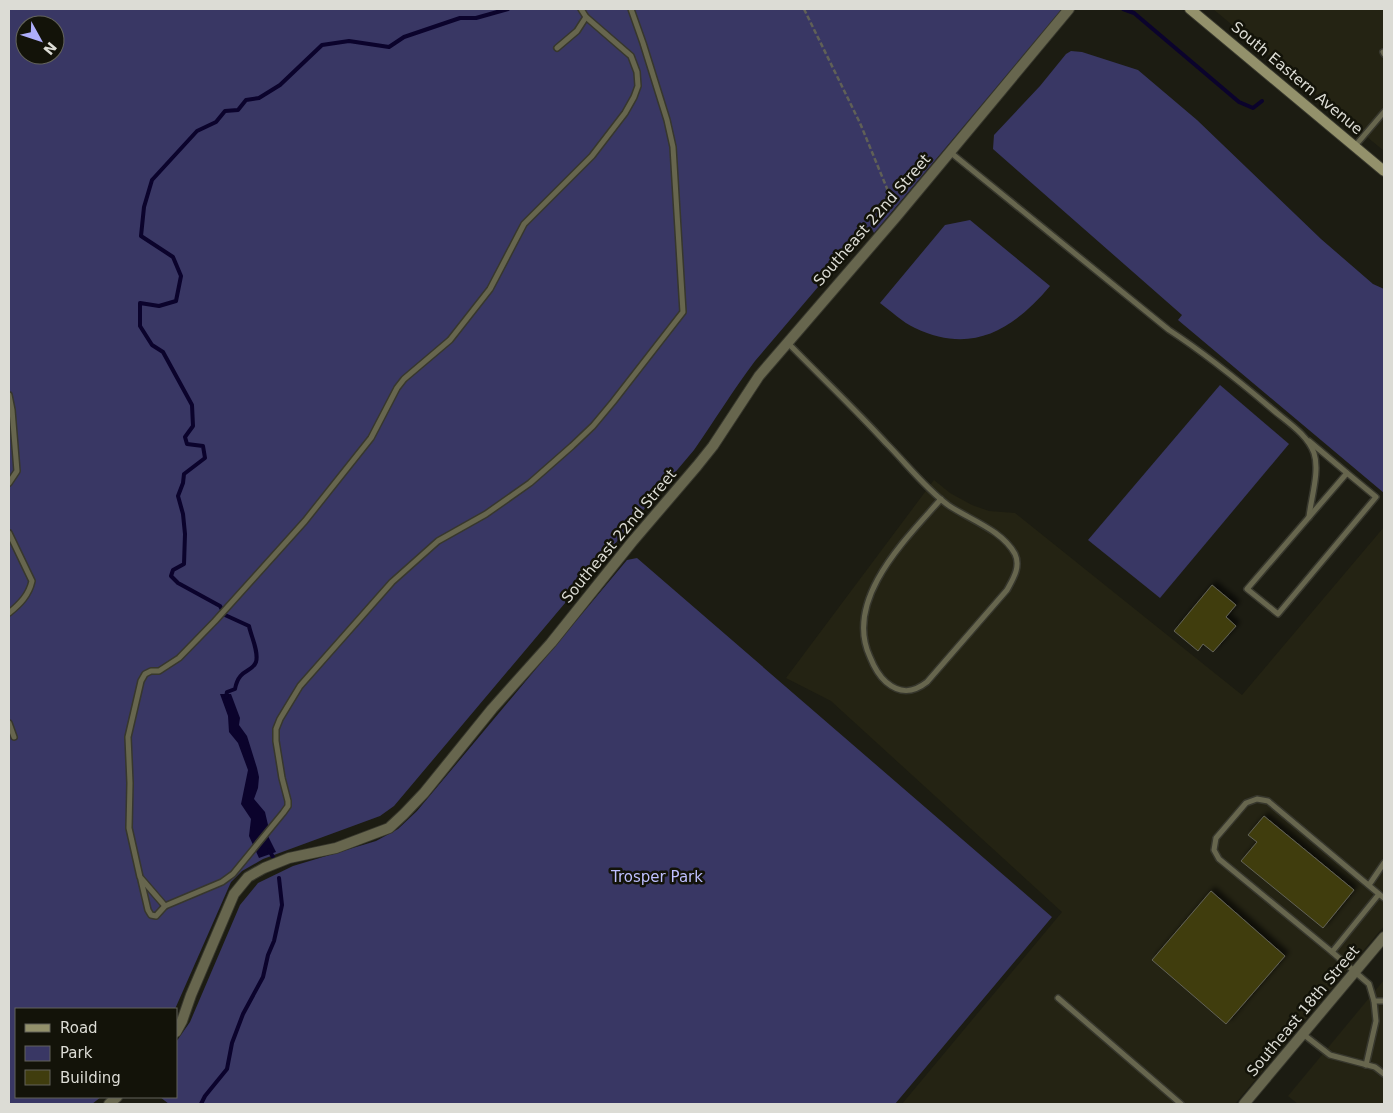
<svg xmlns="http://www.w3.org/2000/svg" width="1393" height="1113" viewBox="0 0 1393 1113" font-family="'DejaVu Sans',sans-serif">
  <defs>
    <filter id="shadow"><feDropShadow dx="4" dy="-4" stdDeviation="2.5" flood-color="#0009"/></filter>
  </defs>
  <rect width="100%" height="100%" fill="#1c1c12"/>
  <g fill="#242313">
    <polygon points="1213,9 1384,9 1384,151"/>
    <polygon points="934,480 950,493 972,505 989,511 1015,513 1242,695 1384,527 1384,926 1235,1104 902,1104 1062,912 831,701 786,678"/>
    <polygon points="1384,980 1384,1104 1298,1104 1288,1096"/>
  </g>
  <g fill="#393764" fill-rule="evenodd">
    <path d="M9,9H1062L874,233L870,226L755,361C733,390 715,420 694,450L394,806L380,816L263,859L242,871L231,882L175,1009H16V1097H101L92,1104H9ZM25,25H55V55H25Z"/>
    <polygon points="1071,51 1082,52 1138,70 1197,120 1321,239 1373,284 1384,289 1384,493 1178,320 1182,315 993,149 994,135 1040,86 1066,54"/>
    <path d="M970,220L1050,286C1013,330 972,355 915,328C902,322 891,311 880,303L945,225Z"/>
    <polygon points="1220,385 1289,444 1160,598 1088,540"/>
    <polygon points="637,558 1052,917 895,1104 169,1104 160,1097 176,1097 176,1042 190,1022 240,905 258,883 293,866 376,841 398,829 417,811 627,560"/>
  </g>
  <polygon fill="#0b032c" points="220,694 231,694 240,718 239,725 247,736 257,768 259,777 258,788 254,799 265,812 268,825 268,836 276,852 259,858 249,836 251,819 241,804 248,770 238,743 229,732 228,716"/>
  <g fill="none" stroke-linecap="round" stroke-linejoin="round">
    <g stroke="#0b032c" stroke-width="4">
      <polyline points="1123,9 1134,13 1239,102 1253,108 1262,101"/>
      <path d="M226,697L227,692L235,689C239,668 252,673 256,662C259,652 251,636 249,626L225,615L220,606L178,583L171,576L173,570L184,564L185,534L183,514L178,496L183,483L184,474L205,458L203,446L187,444L185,437L193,426L192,405L163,352L152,345L140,326V303L159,306L176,301L181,276L173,257L141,236L144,207L152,180L197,131L216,122L225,111L238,110L246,100L259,98L280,85L322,45L349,41L389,47L404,37L460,18H476L508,9"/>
      <polyline points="269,850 273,857"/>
      <polyline points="201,1104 205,1096 227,1069 232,1043 243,1014 263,977 268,955 274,941 282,905 279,878"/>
    </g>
  </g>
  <g fill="#403d0e" stroke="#636357" filter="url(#shadow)">
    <polygon points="1212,585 1236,605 1226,617 1236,626 1213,652 1203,644 1198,651 1174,631"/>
    <polygon points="1264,816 1354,890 1323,928 1241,861 1257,842 1248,835"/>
    <polygon points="1211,891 1285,956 1226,1024 1152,960"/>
  </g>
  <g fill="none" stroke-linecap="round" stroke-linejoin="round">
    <g stroke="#37372d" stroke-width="8">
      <g id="lane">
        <polyline points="581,9 586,17 631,56 637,72 638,86 634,97 625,113 592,156 524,224 490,289 450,340 404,379 397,388 371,438 305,521 215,621 179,658 159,671 151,671 145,674 141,681 128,737 130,783 129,828 140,877 165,906 222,882 233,874 283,813 288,806 288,801 282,778 276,741 276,729 280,719 300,686 392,582 438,541 486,514 530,483 572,446 593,426 613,402 683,312 673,147 667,120 643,43 631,9"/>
        <polyline points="557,48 577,31 586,17"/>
        <polyline points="1383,52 1384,54"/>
        <polyline points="1355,146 1384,112"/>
        <path d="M950,152L1169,330C1206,354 1239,381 1272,409C1287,422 1307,434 1314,453C1320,471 1311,498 1309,517"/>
        <path d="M787,342C820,376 854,408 886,443C906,463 925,488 948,505C970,520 1002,530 1015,554C1021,567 1013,579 1007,590L927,682C913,693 900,694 886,682C878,675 874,667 870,657C843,599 907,538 941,499"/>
        <polyline points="9,395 12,410 17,471 9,483"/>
        <polyline points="1309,441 1347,473"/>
        <polygon points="1347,473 1376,497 1278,614 1247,589"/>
        <path d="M9,533L32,581C29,595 20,604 9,613"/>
        <polyline points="9,723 14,737"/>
        <polyline points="141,880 148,910 151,915 156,916 165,906"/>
        <polyline points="1369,885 1384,863"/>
        <polyline points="1384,898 1379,894 1332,952 1369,984 1374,1001 1384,1001"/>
        <polyline points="1332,952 1219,859 1214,850 1216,838 1246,803 1257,799 1268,801 1379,894"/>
        <polyline points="1058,998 1181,1104"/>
        <polyline points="1303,1034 1330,1055 1375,1067 1384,1074"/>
        <polyline points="1366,1065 1376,1021 1374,1001"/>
      </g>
    </g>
    <g stroke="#37372d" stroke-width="12">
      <g id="street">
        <polyline points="176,1032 182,1021 191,995 234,894 248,877 264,868 289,858 336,848 389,828 404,814 424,793 492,709 551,643 632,542 697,466 713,446 759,376 896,217 1069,9"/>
        <polyline points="109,1104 117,1097"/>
        <polyline points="1244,1104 1384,937"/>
      </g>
    </g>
    <g stroke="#37372d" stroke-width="12">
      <polyline id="secondary" points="1190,9 1384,171"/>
    </g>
    <polyline stroke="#606057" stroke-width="2.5" stroke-dasharray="5 2.5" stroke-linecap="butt" points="804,9 860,123 893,203"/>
    <use href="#lane" stroke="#67664e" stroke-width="5"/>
    <use href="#street" stroke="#67664e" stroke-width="10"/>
    <use href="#secondary" stroke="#93916b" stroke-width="10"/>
  </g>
  <g text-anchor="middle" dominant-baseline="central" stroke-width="5" stroke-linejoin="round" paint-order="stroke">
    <g font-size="15" fill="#dcdcd5" stroke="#131309">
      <text transform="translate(1297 78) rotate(40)">South Eastern Avenue</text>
      <text transform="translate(872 220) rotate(-49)">Southeast 22nd Street</text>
      <text transform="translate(619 536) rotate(-50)">Southeast 22nd Street</text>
      <text transform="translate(1303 1011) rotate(-50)">Southeast 18th Street</text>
    </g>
    <g font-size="15" fill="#bebffe" stroke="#131309">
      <text x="657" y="877">Trosper Park</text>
    </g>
  </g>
  <rect width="1393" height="1113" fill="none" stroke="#dcdcd5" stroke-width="20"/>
  <rect x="15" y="1008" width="162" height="90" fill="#131309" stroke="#63635b"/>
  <rect x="25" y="1024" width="25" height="8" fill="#93916b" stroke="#63635b"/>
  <text x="60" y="1033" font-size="15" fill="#dcdcd5">Road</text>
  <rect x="25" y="1046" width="25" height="15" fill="#393764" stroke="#63635b"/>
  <text x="60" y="1058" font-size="15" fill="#dcdcd5">Park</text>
  <rect x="25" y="1070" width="25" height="15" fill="#403d0e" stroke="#63635b"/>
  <text x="60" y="1083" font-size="15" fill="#dcdcd5">Building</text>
  <g transform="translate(40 40) rotate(130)"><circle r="24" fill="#131309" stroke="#63635b"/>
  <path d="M0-4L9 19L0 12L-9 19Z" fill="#aeaefa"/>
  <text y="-8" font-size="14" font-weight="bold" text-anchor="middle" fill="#dcdcd5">N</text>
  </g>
</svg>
